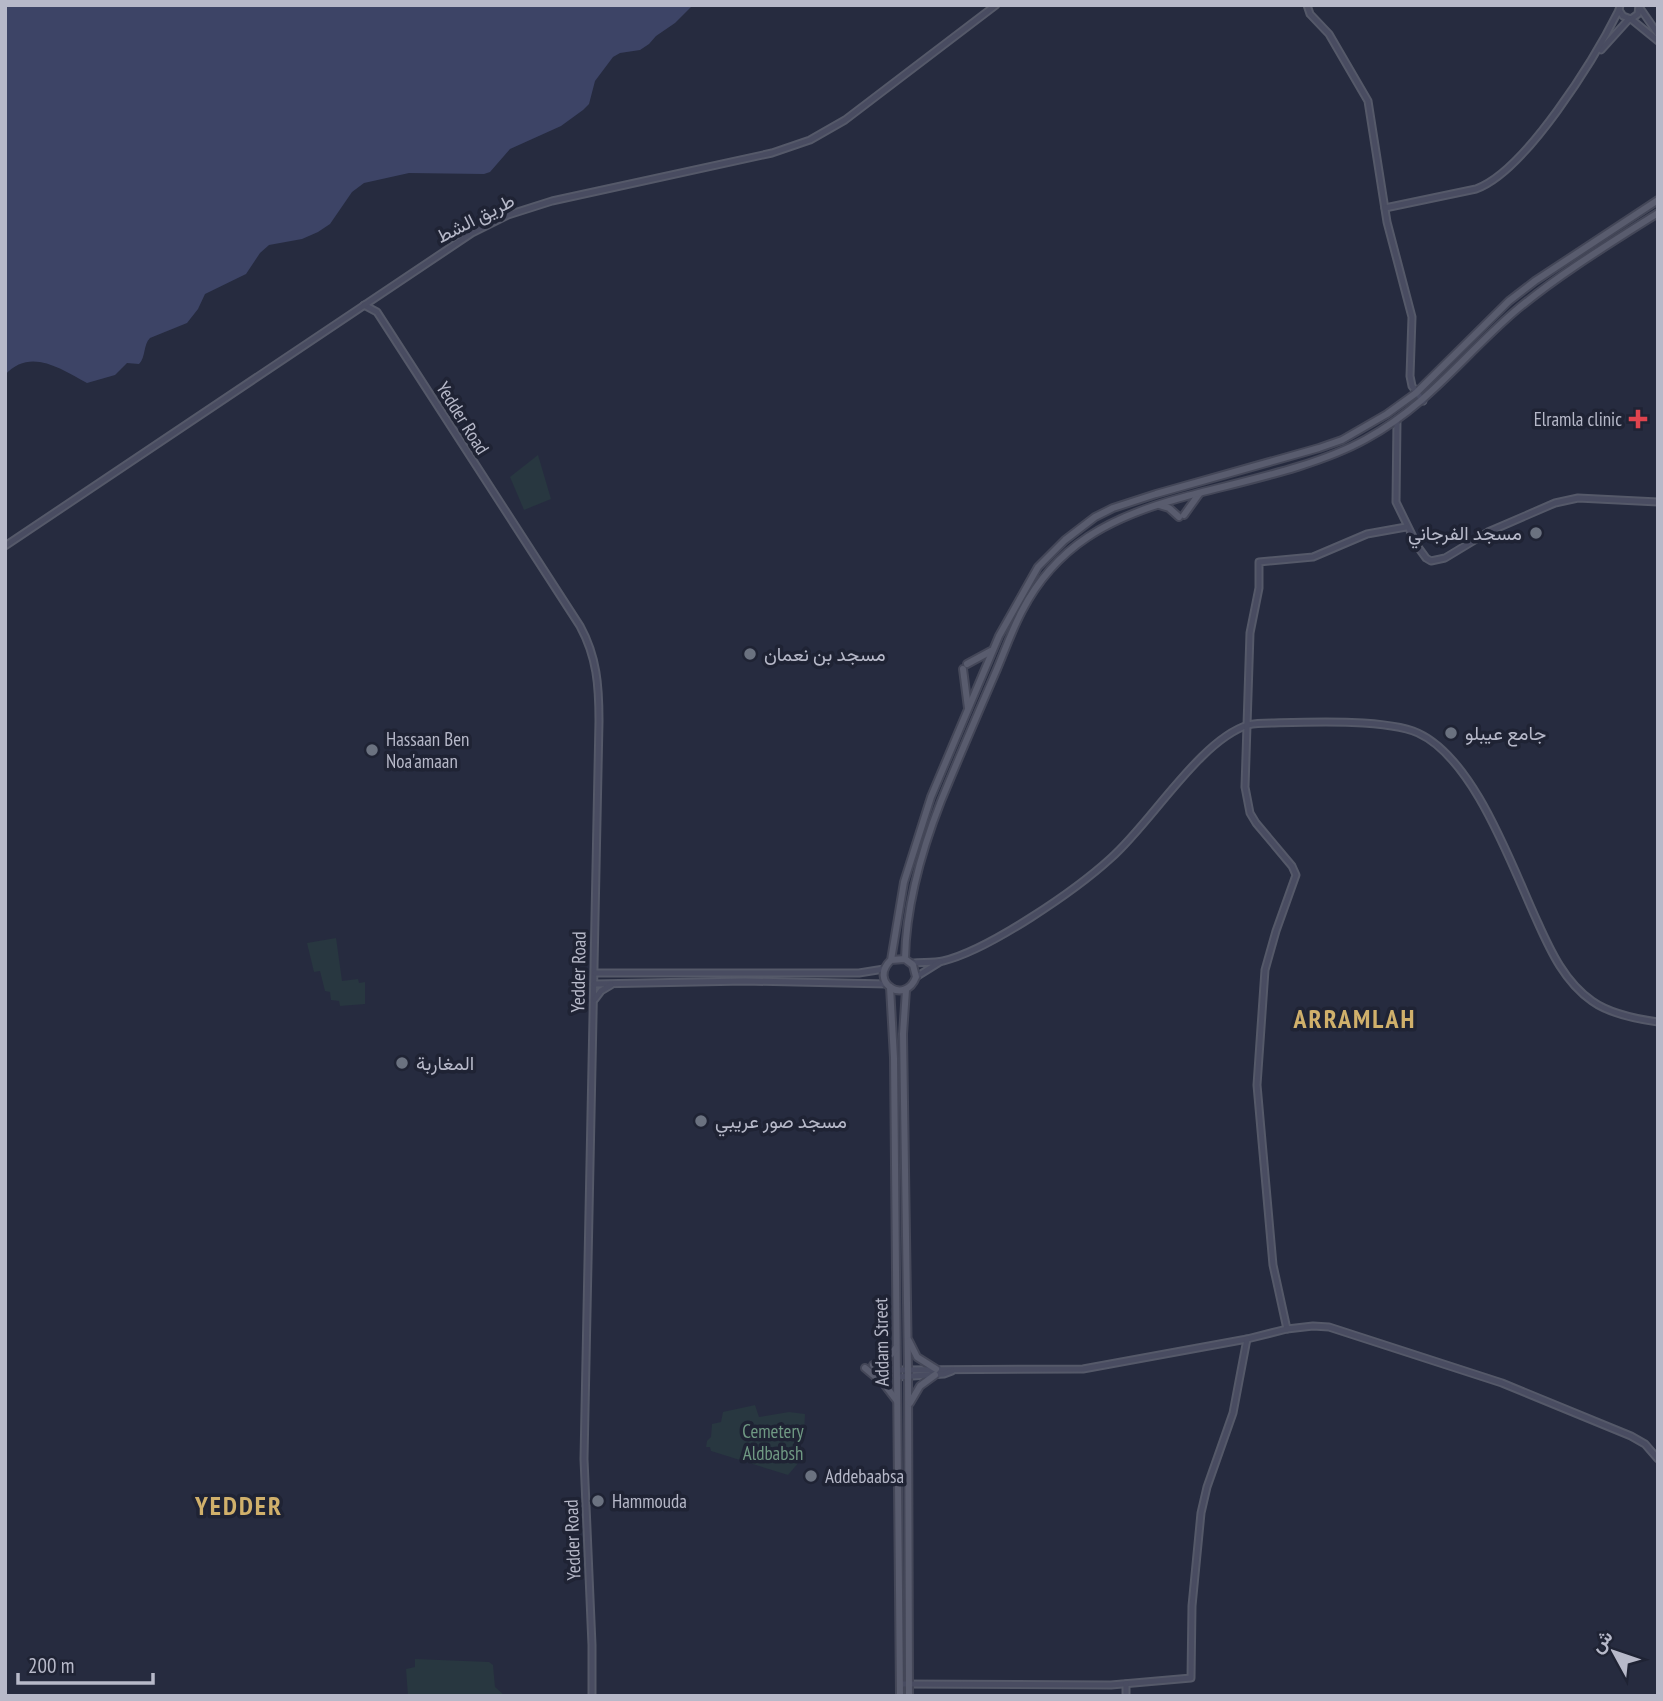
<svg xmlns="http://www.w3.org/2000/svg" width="1663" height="1701" viewBox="0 0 1663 1701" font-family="'PT Sans Narrow',Vazirmatn,sans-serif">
  <rect width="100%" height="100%" fill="#262b3f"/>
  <g fill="#283740">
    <polygon points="538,455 551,499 524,510 510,477"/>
    <polygon points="336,938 342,981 358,979 359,983 365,982 365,1004 340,1006 339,1001 331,1000 330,992 325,991 320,971 314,972 307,943"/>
    <polygon points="755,1405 759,1417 789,1412 805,1414 804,1436 800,1437 800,1461 788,1475 711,1451 710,1447 706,1447 707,1441 711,1437 712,1424 721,1422 723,1412"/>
    <polygon points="415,1659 489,1662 493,1665 495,1687 505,1696 408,1696 406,1669 415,1667"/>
  </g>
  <path fill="#3d4466" d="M5,5H693L675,23L656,36L649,44L640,50L620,53L613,57L595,81L589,104L583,110L561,126L510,149L490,172L484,174L409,173L364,183L352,192L330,224L318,232L302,239L269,245L260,253L246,274L205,294L198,309L187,323L150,338C143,345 146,357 139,364L127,363L115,375L87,383C61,369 30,347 5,375Z"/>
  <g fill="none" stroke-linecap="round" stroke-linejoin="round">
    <g stroke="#555969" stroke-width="9">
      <g id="secondary">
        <polyline points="1307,5 1310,14 1329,34 1368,101 1387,222 1412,317 1410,376 1412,386 1423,401"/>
        <polyline points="1620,5 1619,10 1623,16 1631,19 1638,14 1639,5"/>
        <polyline points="1640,8 1658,34"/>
        <polyline points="1631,19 1658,41"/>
        <polyline points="1601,50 1629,19"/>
        <path d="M1385,208L1476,189C1526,171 1595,58 1619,10"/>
        <path d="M364,305L377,312L580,626C597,657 599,686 599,721L584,1459L592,1645V1696"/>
        <polyline points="1397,420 1396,502 1418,547 1426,558 1431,561 1445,558 1488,532 1555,503 1578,498 1658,502"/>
        <polyline points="5,546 472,233 508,215 552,201 772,153 810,140 845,120 996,5"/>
        <path d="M912,963C922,962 934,963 943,961C989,950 1076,890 1111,858C1151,823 1200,740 1248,725C1256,723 1266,723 1274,723C1310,722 1387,719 1418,733C1475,759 1512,867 1538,923C1551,952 1565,982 1592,1001C1610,1014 1636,1019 1658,1022"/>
        <polyline points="595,973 859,973 884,969"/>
        <polyline points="916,977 940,962"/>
        <polyline points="594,984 745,981 887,984"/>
        <polyline points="595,999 601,991 611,985"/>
        <polyline points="1287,1329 1273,1265 1257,1085 1265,970 1276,931 1296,875 1292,866 1256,823 1250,813 1245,787 1250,633 1259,588 1259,562 1313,557 1367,534 1406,527"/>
        <polyline points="898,1370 1083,1369 1247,1339 1287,1329 1313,1326 1329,1327 1502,1383 1631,1436 1645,1444 1658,1459"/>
        <polyline points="897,1377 944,1374 952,1371"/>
        <polyline points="901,1684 1111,1685 1191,1678 1192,1606 1201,1513 1207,1487 1233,1413 1247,1339"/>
        <polyline points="1126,1696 1126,1684"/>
      </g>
    </g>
    <g stroke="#444758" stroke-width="10">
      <g id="primary">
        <polyline points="1159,505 1169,508 1179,517"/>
        <polyline points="1184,515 1199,494"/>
        <polyline points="967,664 991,651"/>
        <polyline points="963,669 968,708"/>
        <path d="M905,959C906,904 921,852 941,801C959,757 978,713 997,669C1005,650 1012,630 1022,611C1056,545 1111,517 1180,498C1238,482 1314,468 1366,439C1428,405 1462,357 1514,312C1558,275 1609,244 1658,213"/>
        <path d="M891,960L905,959L913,965L916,977C905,1006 868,982 891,960L904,882L931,797L999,636L1038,567L1065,540L1095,517L1113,508L1156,494L1319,448L1342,440L1387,414L1416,393L1509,301L1535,281L1658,200"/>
        <polyline points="890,987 894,1058 900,1696"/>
        <polyline points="906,990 903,1034 908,1370 909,1696"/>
        <polyline points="909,1341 917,1357 936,1369"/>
        <polyline points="873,1365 887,1359 896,1348"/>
        <polyline points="865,1368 884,1384 897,1401"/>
        <polyline points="910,1403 920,1386 935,1375"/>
      </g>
    </g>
    <use href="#secondary" stroke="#494c61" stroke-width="5"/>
    <use href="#primary" stroke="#595c6e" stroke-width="6"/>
  </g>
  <path fill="#e0444e" stroke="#1f2334" stroke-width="2.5" d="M1634.5 408.5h7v7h7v7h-7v7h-7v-7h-7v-7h7z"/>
  <g fill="#6b7280" stroke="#1f2334" stroke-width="2.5">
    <circle cx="1536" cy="533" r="7"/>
    <circle cx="750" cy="654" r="7"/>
    <circle cx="1451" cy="733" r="7"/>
    <circle cx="372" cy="750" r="7"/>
    <circle cx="402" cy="1063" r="7"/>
    <circle cx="701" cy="1121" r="7"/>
    <circle cx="811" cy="1476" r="7"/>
    <circle cx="598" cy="1501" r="7"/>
  </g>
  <g text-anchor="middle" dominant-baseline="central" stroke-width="7" stroke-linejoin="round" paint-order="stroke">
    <g font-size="19" fill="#b7b9c9" stroke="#1f2334">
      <text transform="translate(475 218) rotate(-27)">طريق الشط</text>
      <text transform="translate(463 418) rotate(58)">Yedder Road</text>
      <text transform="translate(578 972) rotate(-89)">Yedder Road</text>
      <text transform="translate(881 1342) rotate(-91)">Addam Street</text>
      <text transform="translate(572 1540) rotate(-92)">Yedder Road</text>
    </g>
    <g font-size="19" fill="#b7b9c9" stroke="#1f2334" text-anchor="start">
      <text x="1622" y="419" text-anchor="end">Elramla clinic</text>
      <text x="1522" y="533" text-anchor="end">مسجد الفرجاني</text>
      <text x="764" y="654">مسجد بن نعمان</text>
      <text x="1465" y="733">جامع عيبلو</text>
      <text x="386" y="739">Hassaan Ben<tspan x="386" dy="22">Noa'amaan</tspan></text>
      <text x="416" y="1063">المغاربة</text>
      <text x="715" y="1121">مسجد صور عريبي</text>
      <text x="825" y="1476">Addebaabsa</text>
      <text x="612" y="1501">Hammouda</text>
    </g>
    <g font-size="19" fill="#6f9983" stroke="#1f2334">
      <text x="773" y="1431">Cemetery<tspan x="773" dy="22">Aldbabsh</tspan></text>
    </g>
    <g font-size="26" font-weight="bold" letter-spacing="2" fill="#d0b06b" stroke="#1f2334">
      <text x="1355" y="1018">ARRAMLAH</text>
      <text x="239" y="1505">YEDDER</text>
    </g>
  </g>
  <rect width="1663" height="1701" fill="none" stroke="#b7b9c9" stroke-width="14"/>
  <g transform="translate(1614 1652) rotate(310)" stroke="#1f2334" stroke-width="5" paint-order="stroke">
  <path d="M0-5L12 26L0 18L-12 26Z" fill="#b7b9c9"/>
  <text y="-10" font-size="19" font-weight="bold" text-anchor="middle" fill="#b7b9c9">ش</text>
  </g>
  <path d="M18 1673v10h135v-10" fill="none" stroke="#b7b9c9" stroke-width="3.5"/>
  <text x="28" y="1673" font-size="21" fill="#b7b9c9" stroke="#1f2334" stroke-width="5" paint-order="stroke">200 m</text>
</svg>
